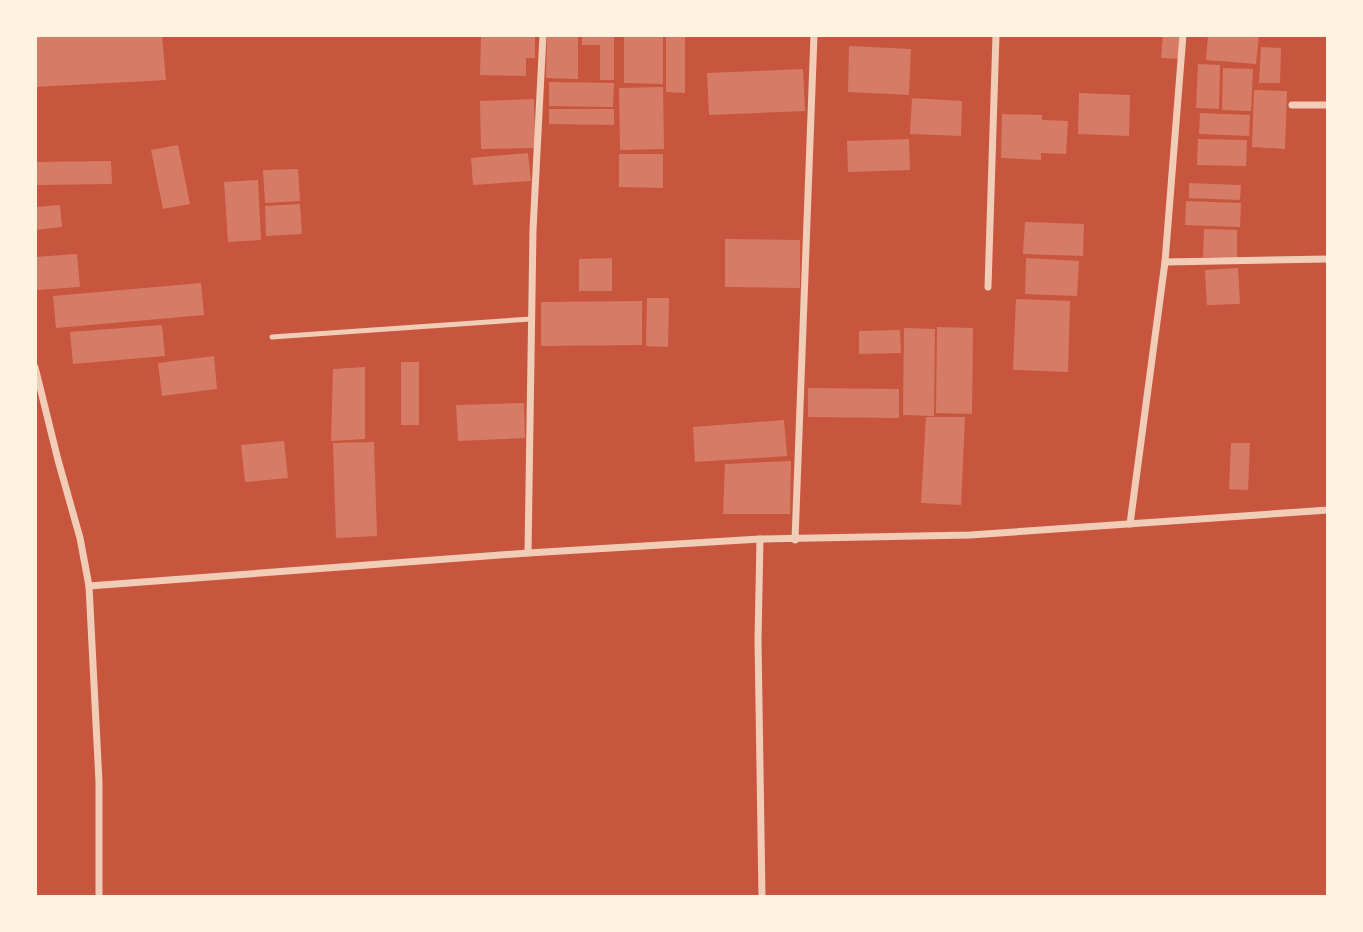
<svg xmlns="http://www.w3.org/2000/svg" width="1363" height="932" viewBox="0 0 1363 932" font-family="'Playfair Display',serif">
  <rect width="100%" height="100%" fill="#c8553d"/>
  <g fill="#d67c66">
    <polygon points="35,35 162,35 166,80 35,87"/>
    <polygon points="481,35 535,35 535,58 526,58 526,76 480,75"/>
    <polygon points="547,35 578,35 578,79 546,78"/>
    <polygon points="582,35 614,35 614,80 600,80 600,45 582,45"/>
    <polygon points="624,35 663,35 663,84 624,83"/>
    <polygon points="666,35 685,35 685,93 666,92"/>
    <polygon points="1163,35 1183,35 1181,59 1161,58"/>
    <polygon points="1208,35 1259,35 1256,64 1206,60"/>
    <polygon points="849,46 911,49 909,95 848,92"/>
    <polygon points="1261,47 1281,48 1280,83 1259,83"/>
    <polygon points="1198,64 1220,65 1219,109 1196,108"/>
    <polygon points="1223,68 1253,69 1251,111 1222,110"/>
    <polygon points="803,69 805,111 709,115 707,73"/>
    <polygon points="549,82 614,83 613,107 549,106"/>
    <polygon points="663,87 664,149 620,150 619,88"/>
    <polygon points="1254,90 1287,91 1285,149 1252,147"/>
    <polygon points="1079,93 1130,95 1129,136 1078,134"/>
    <polygon points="912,98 962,101 961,136 910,134"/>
    <polygon points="534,99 535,148 481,149 480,101"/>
    <polygon points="549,109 614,109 614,125 549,124"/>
    <polygon points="1200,113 1250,115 1249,136 1199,134"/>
    <polygon points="1002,114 1042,115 1042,120 1068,121 1066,154 1041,153 1041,160 1001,158"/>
    <polygon points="909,139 910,170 848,172 847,141"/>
    <polygon points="1198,139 1247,140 1246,166 1197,165"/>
    <polygon points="178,145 190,204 163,209 151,150"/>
    <polygon points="528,153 531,181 473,185 471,158"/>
    <polygon points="619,154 663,154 663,188 619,187"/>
    <polygon points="111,161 112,184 35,185 35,162"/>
    <polygon points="298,169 300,201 265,203 263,170"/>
    <polygon points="258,180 261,240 228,242 224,182"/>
    <polygon points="1189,183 1241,185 1240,200 1189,198"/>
    <polygon points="1186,201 1241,203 1240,227 1185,225"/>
    <polygon points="300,204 302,234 266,236 265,206"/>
    <polygon points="60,205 62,227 35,230 35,207"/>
    <polygon points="1025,222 1084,224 1083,256 1023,254"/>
    <polygon points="1204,229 1237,230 1237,258 1203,257"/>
    <polygon points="725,239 800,240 800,288 725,287"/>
    <polygon points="77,254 80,287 36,290 35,257"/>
    <polygon points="612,258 612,291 579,291 579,259"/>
    <polygon points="1026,258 1079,261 1077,296 1025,294"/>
    <polygon points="1238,268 1240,304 1207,305 1205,270"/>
    <polygon points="201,283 204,315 56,328 53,296"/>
    <polygon points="647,298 669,298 668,347 646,346"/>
    <polygon points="1016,299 1070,301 1068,372 1013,370"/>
    <polygon points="642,301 642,345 541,346 541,302"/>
    <polygon points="162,325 165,356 73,364 70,332"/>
    <polygon points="937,327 973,328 972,414 936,413"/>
    <polygon points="904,328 935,329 934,416 903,415"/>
    <polygon points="900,330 901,353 859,354 859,331"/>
    <polygon points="214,356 217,389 162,396 158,363"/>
    <rect x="401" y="362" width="18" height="63"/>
    <polygon points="365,367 365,439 331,441 333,369"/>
    <polygon points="808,388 899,389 899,418 808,417"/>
    <polygon points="524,403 525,438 458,441 456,405"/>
    <polygon points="926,417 965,417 961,505 921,503"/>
    <polygon points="784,420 787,456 695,462 693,427"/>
    <polygon points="284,441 288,478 245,482 241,445"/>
    <polygon points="374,442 377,536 336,538 333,443"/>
    <polygon points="1231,443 1250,443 1248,490 1229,489"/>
    <polygon points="791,461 790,514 723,514 725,464"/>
  </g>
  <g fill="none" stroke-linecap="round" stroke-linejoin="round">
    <polyline stroke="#f1ccb7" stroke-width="5" points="272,337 531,319"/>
    <g stroke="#f1ccb7" stroke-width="7">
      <polyline points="1292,105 1328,105"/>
      <polyline points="1165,262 1328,259"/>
      <polyline points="988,287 996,35"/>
      <polyline points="35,367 58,460 80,538 89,586 99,782 99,897"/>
      <polyline points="1130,524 1165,262 1183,35"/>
      <polyline points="760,539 758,640 762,897"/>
      <polyline points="795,540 814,35"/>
      <polyline points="528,553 533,230 543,35"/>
      <polyline points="89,586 528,553 760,539 970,535 1328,510"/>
    </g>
  </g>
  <rect width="1363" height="932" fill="none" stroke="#fff3e0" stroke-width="74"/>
</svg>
